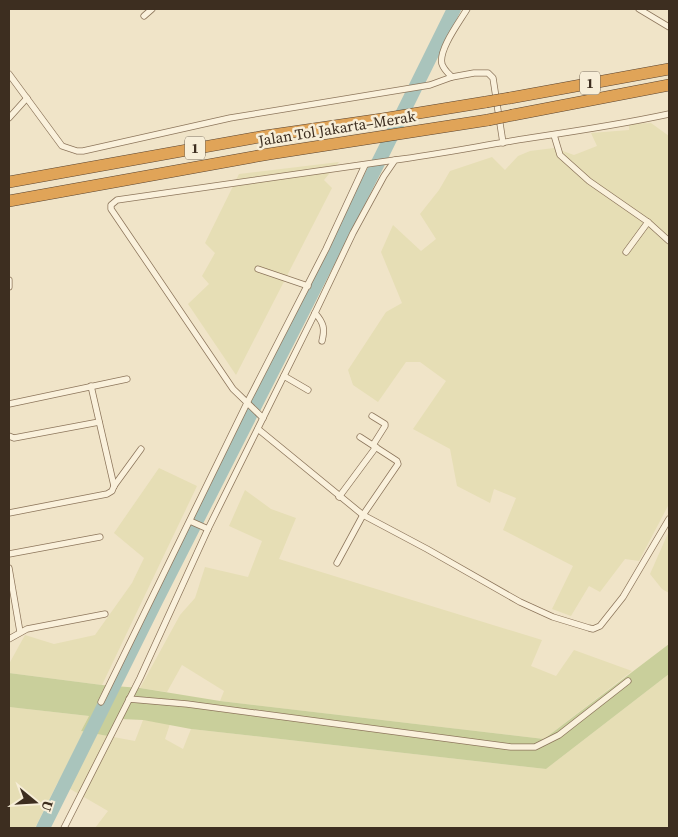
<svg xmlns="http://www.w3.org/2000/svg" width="678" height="837" viewBox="0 0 678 837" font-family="'Source Serif 4',serif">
  <rect width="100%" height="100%" fill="#f0e4c8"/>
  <g fill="#e6deb5">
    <polygon points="651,123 669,136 669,504 639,561 625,559 600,592 589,586 571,616 552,609 573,566 503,530 516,498 494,489 490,503 457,486 450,449 413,429 446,381 420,362 406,362 378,402 353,385 348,370 386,312 402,303 381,252 393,225 421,251 436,239 420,214 439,190 450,171 492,157 505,170 518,156 530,151 554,148 574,155 597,146 591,133 629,130 629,124"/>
    <polygon points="339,162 324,180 332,188 236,375 188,304 209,284 202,276 215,253 205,243 239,174"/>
    <polygon points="159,468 197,486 102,685 9,673 9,664 25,635 54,644 95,635 132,583 144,558 114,533"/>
    <polygon points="245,490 271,509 296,518 279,559 542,640 531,666 556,676 574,650 632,671 544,739 220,701 224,691 182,665 167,692 140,688 180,615 195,598 205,567 248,577 262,541 229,526"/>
    <polygon points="669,531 669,593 662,589 650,574"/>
    <polygon points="669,674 669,828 95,828 108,811 58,782 35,828 9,828 9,707 89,716 81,731 135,741 143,720 170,724 165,739 183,749 191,729 546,769"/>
  </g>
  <polygon fill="#c9cf9b" points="669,644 669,674 546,769 191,729 143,720 120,719 113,737 81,731 89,716 9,707 9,673 102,685 140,688 220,701 544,739"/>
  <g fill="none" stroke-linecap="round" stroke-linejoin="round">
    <polyline stroke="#a9c4bc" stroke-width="14" points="43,828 156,601 382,155 454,9"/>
    <g stroke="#8d765c" stroke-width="7">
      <g id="minor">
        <polyline points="639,9 669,27"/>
        <polyline points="144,16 152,9"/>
        <path d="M9,74L62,146L77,151H83L230,118L430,85L452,77C448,73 444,70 442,64C438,50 460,21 467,9"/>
        <polyline points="452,77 474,73 488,73 493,78 503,143"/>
        <polyline points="9,118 27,98"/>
        <polyline points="554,135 560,155 589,181 648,222 669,241"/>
        <polyline points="626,252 648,222"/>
        <polyline points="258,269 308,286"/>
        <polyline points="9,280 9,287"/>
        <path d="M315,313C324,323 325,329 322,341"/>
        <polyline points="284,376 308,390"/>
        <polyline points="91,386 114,486"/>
        <polyline points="9,404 127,379"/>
        <polyline points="372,416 385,424 385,426 373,445"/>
        <polyline points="263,418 233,389 111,209 111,205 117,200 395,160"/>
        <polyline points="258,429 363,515 427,549 520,602 553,617 589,628 593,629 600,626 623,597 669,519"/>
        <polyline points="9,436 14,438 99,422"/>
        <polyline points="339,497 376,447"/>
        <polyline points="9,513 107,494 112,491 114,486 141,449"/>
        <polyline points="190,521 208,529"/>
        <polyline points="9,554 100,537"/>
        <polyline points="337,563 363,515 398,464 397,461 360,437"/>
        <polyline points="9,568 20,632"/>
        <polyline points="9,639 27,629 105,614"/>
        <polyline points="129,699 187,704 511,747 535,747 559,735 628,681"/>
        <polyline points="101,702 247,403 326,249 365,165"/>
        <path d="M64,828L140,678L208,529L315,313L353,233L384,176L395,160C441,154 485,145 530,138C577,131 623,124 669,114"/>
      </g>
    </g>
    <g stroke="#5b4430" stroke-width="12">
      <g id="motorway">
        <polyline points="510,98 669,69"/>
        <polyline points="513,115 669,85"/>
        <polyline points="9,182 265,136 382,119 486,102"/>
        <polyline points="9,201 269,154 488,120"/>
      </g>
    </g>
    <use href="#minor" stroke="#faf1dc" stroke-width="5.5"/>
    <use href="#motorway" stroke="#e0a458" stroke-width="11"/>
    <g stroke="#5b4430" stroke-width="12" stroke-linecap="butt">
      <g id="motorway-bridge">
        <polyline points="486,102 510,98"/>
        <polyline points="488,120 513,115"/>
      </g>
    </g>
    <use href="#motorway-bridge" stroke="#e0a458" stroke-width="11"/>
  </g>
  <g text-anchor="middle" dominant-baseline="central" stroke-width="5" stroke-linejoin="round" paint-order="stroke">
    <g fill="#f7eed8" stroke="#756857" stroke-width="1">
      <rect x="580" y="71.5" width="20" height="23" rx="4"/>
      <rect x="185" y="136.5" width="20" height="23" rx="4"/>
    </g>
    <g font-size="14" font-weight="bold" fill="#3d2e20">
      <text x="590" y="83">1</text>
      <text x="195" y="148">1</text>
    </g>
    <g font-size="15" fill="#3d2e20" stroke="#f7eed8">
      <text transform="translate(337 128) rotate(-9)">Jalan Tol Jakarta–Merak</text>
    </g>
  </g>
  <rect width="678" height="837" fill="none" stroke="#3d2e20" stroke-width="20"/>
  <g transform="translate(35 802) rotate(108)" stroke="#f7eed8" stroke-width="4" paint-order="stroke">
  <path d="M0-4L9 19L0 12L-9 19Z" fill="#3d2e20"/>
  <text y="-8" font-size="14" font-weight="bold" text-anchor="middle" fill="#3d2e20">U</text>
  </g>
</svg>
